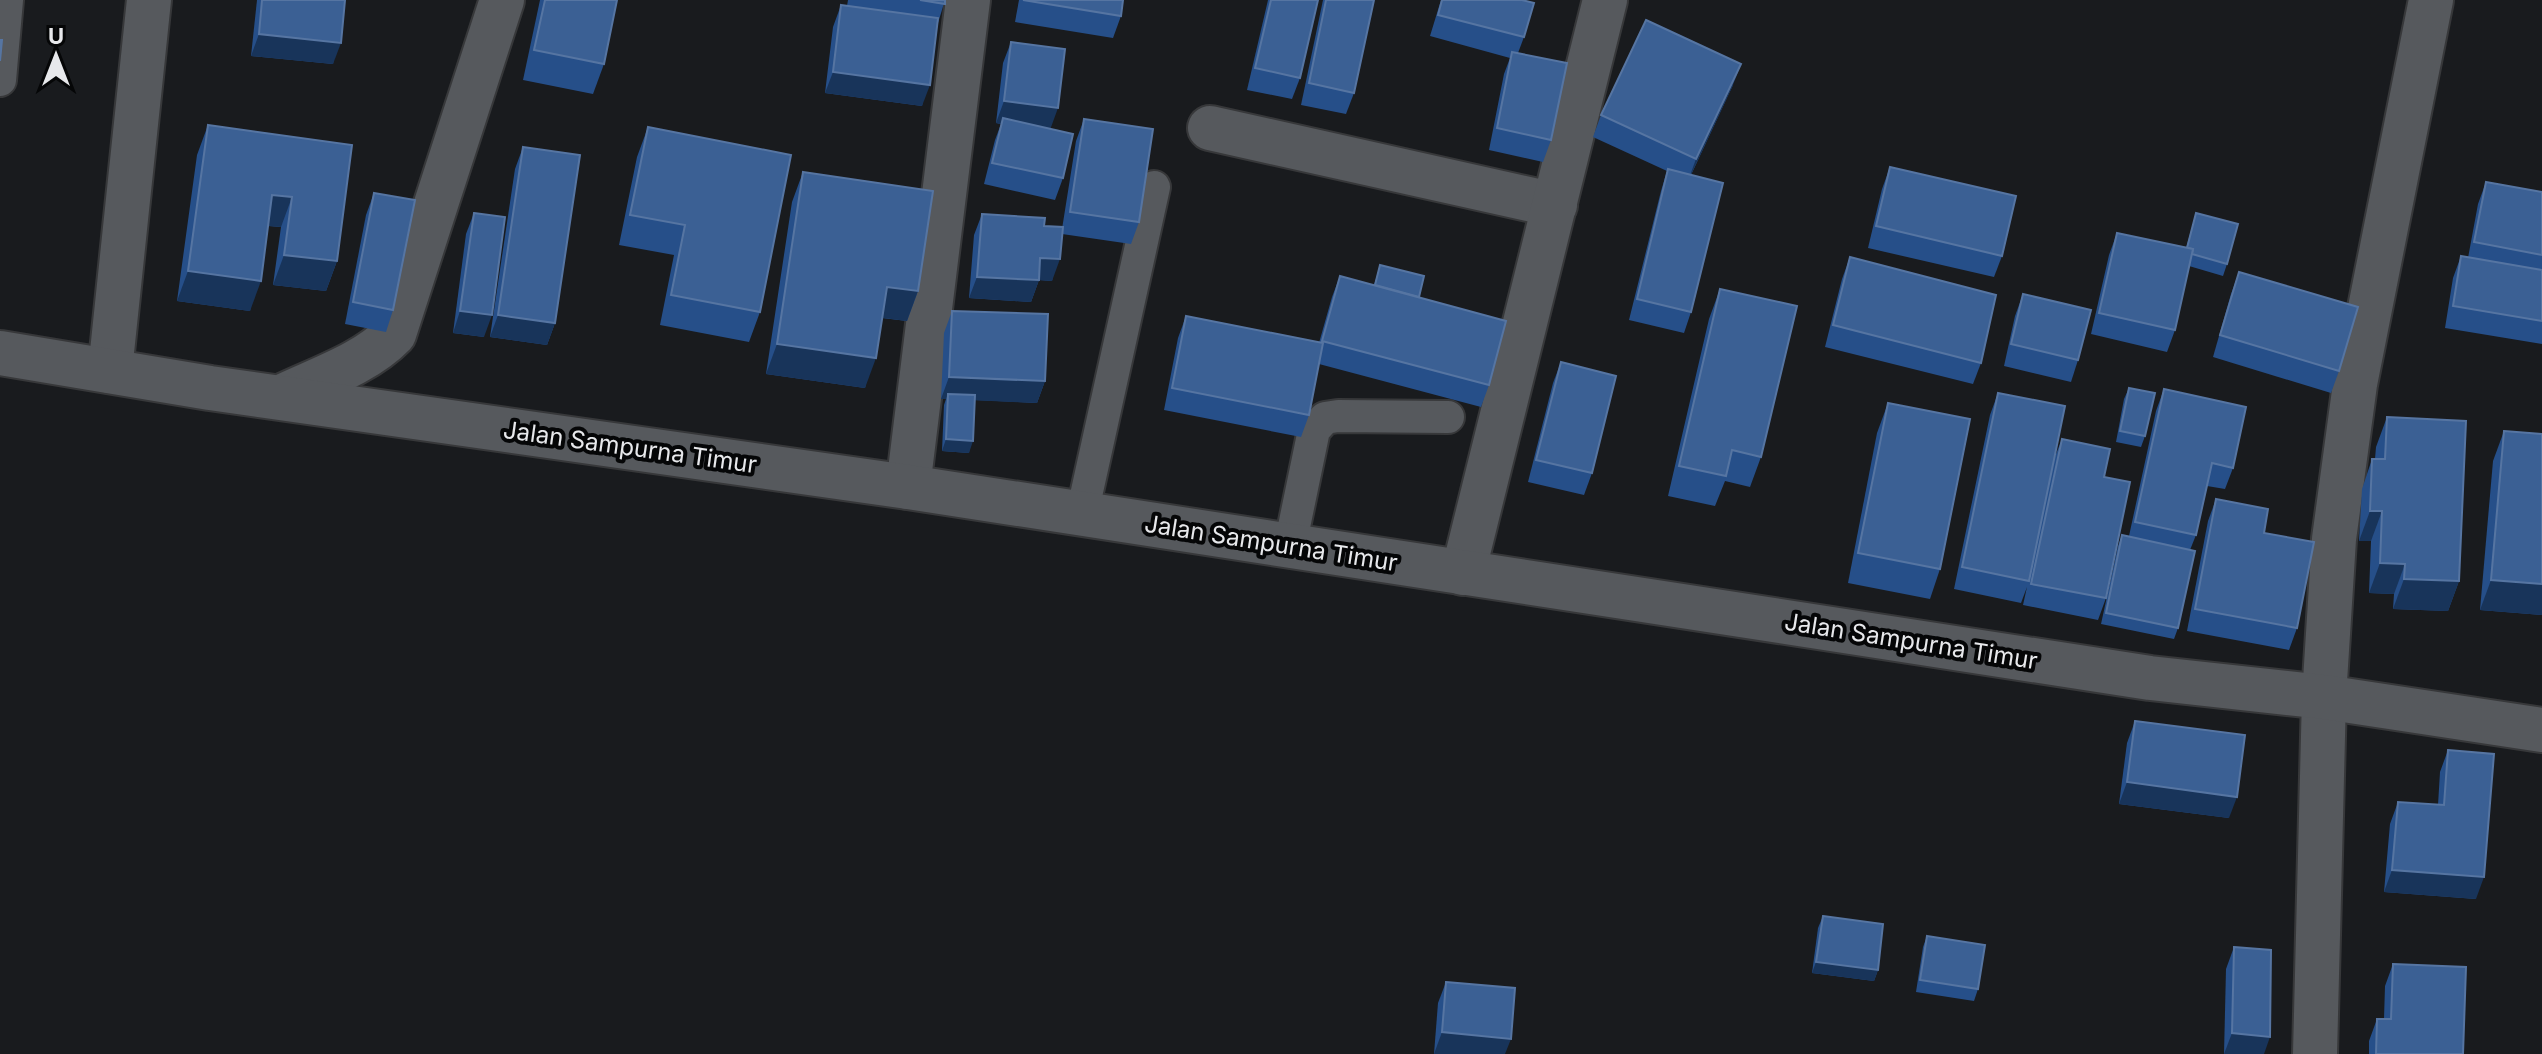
<svg xmlns="http://www.w3.org/2000/svg" width="2542" height="1054" viewBox="0 0 2542 1054" font-family="Inter,sans-serif">
  <rect width="100%" height="100%" fill="#191b1e"/>
  <g fill="none" stroke-linecap="round" stroke-linejoin="round">
    <g stroke="#37383a" stroke-width="36">
      <g id="lane">
        <polyline points="0,80 7,0"/>
        <polyline points="1082,514 1154,187"/>
        <polyline points="1290,546 1314,430 1325,418 1338,416 1448,417"/>
      </g>
    </g>
    <g stroke="#37383a" stroke-width="48">
      <g id="street">
        <polyline points="1210,128 1555,205"/>
        <polyline points="110,371 149,0"/>
        <path d="M281,397C318,379 365,364 394,334L502,0"/>
        <polyline points="908,487 968,0"/>
        <polyline points="1463,573 1605,0"/>
        <polyline points="2315,1054 2324,697 2334,539 2355,384 2431,0"/>
      </g>
    </g>
    <g stroke="#37383a" stroke-width="48">
      <polyline id="secondary" points="0,353 210,388 908,487 2150,678 2324,697 2542,730"/>
    </g>
    <use href="#lane" stroke="#56595d" stroke-width="32"/>
    <use href="#street" stroke="#56595d" stroke-width="44"/>
    <use href="#secondary" stroke="#56595d" stroke-width="44"/>
  </g>
  <g fill="#264f89">
    <polygon points="257,0 345,0 333,64 251,56"/>
    <polygon points="540,0 617,0 604,64 593,94 523,80"/>
    <polygon points="848,0 945,0 938,23 922,106 825,93 833,27 841,5 847,6"/>
    <polygon points="1019,0 1123,0 1121,16 1113,38 1015,22"/>
    <polygon points="1268,0 1318,0 1300,78 1292,99 1247,90"/>
    <polygon points="1323,0 1374,0 1354,93 1346,114 1301,105"/>
    <polygon points="1441,0 1522,0 1524,37 1518,53 1551,140 1543,162 1489,150 1504,74 1510,58 1430,36"/>
    <polygon points="1011,42 1051,129 1063,178 1055,200 984,184 995,140 1001,124 996,123 1003,63"/>
    <polygon points="1733,85 1691,175 1691,312 1684,333 1629,320 1661,191 1667,171 1593,137 1601,115"/>
    <polygon points="1084,119 1139,222 1131,244 1062,234 1052,281 1039,280 1031,302 969,298 974,235 982,214 1062,229 1076,141"/>
    <polygon points="208,125 352,145 337,261 326,291 273,285 281,227 268,226 250,311 177,301 197,155"/>
    <polygon points="648,127 760,312 749,342 660,325 674,255 619,245 637,157"/>
    <polygon points="523,147 555,323 547,345 490,337 515,169"/>
    <polygon points="1890,167 2002,256 1994,277 1868,248 1882,189"/>
    <polygon points="803,172 918,291 907,321 882,318 865,388 766,374 792,202"/>
    <polygon points="2486,182 2542,192 2542,344 2445,328 2453,278 2461,256 2468,258 2478,204"/>
    <polygon points="374,193 393,310 386,332 345,324 366,215"/>
    <polygon points="474,213 484,337 453,333 466,234"/>
    <polygon points="2196,213 2227,264 2223,276 2189,266 2175,330 2167,352 2091,334 2109,255 2117,233 2186,248"/>
    <polygon points="1850,257 1981,363 1973,384 1825,347 1842,279"/>
    <polygon points="1380,265 1419,297 1489,385 1481,407 1319,364 1309,415 1301,437 1164,410 1178,338 1186,316 1319,343 1332,297 1340,276 1374,285"/>
    <polygon points="2239,272 2339,371 2331,393 2213,357 2231,294"/>
    <polygon points="1720,289 1761,457 1750,487 1725,481 1715,506 1668,496 1709,319"/>
    <polygon points="2023,294 2078,360 2071,382 2004,366 2015,316"/>
    <polygon points="952,311 1045,381 1037,403 975,400 969,453 942,451 944,405 946,399 941,399 944,333"/>
    <polygon points="1561,362 1592,473 1584,495 1528,482 1553,383"/>
    <polygon points="2129,388 2145,436 2141,447 2116,442 2124,399"/>
    <polygon points="2164,389 2233,468 2225,489 2207,486 2196,535 2190,550 2178,628 2174,639 2101,624 2118,546 2122,535 2129,536 2156,411"/>
    <polygon points="1998,393 2054,459 2062,439 2104,477 2106,598 2098,620 2023,605 2027,587 2021,603 1954,589 1990,415"/>
    <polygon points="1888,403 1940,569 1930,599 1848,583 1877,433"/>
    <polygon points="2387,417 2459,581 2448,611 2393,609 2394,594 2369,593 2371,541 2359,541 2362,489 2372,459 2375,459 2376,447"/>
    <polygon points="2504,431 2542,434 2542,615 2480,610 2493,461"/>
    <polygon points="2216,499 2264,533 2297,628 2289,650 2187,631 2208,521"/>
    <polygon points="2135,721 2229,818 2119,804 2127,743"/>
    <polygon points="2448,750 2476,899 2384,892 2390,824 2398,802 2438,805 2440,772"/>
    <polygon points="1823,916 1878,970 1874,981 1812,973 1818,928"/>
    <polygon points="1927,936 1978,989 1974,1001 1916,992 1923,947"/>
    <polygon points="2234,947 2264,1054 2224,1054 2226,969"/>
    <polygon points="2393,964 2463,1054 2369,1054 2369,1041 2377,1019 2384,1019 2385,986"/>
    <polygon points="1446,982 1505,1054 1434,1054 1438,1003"/>
  </g>
  <g fill="#18345a">
    <polygon points="259,34 341,43 333,64 251,56"/>
    <polygon points="1741,64 1733,85 1688,181 1696,159"/>
    <polygon points="833,72 930,85 922,106 825,93"/>
    <polygon points="1004,101 1058,108 1050,130 1003,118 1001,124 996,123"/>
    <polygon points="272,195 292,197 281,227 261,225"/>
    <polygon points="284,255 337,261 326,291 273,285"/>
    <polygon points="1040,258 1060,259 1052,281 1039,280 1031,302 969,298 977,277"/>
    <polygon points="188,271 261,281 250,311 177,301"/>
    <polygon points="887,287 918,291 907,321 876,317"/>
    <polygon points="460,311 492,315 484,337 453,333"/>
    <polygon points="498,315 555,323 547,345 490,337"/>
    <polygon points="777,344 876,358 865,388 766,374"/>
    <polygon points="949,377 1045,381 1037,403 948,399 948,394 946,399 941,399"/>
    <polygon points="946,439 973,441 969,453 942,451"/>
    <polygon points="2370,511 2382,511 2371,541 2359,541"/>
    <polygon points="2380,563 2405,564 2394,594 2369,593"/>
    <polygon points="2404,579 2459,581 2448,611 2393,609"/>
    <polygon points="2491,580 2542,584 2542,615 2480,610"/>
    <polygon points="2127,782 2237,797 2229,818 2119,804"/>
    <polygon points="2392,870 2484,877 2476,899 2384,892"/>
    <polygon points="1816,962 1878,970 1874,981 1812,973"/>
    <polygon points="1442,1032 1511,1039 1505,1054 1434,1054"/>
    <polygon points="2232,1033 2270,1037 2264,1054 2224,1054"/>
  </g>
  <g fill="#3b6094" stroke="#5675a2" stroke-width="2">
    <polygon points="262,0 345,0 341,43 259,34"/>
    <polygon points="545,0 617,0 604,64 534,50"/>
    <polygon points="920,0 945,0 945,4"/>
    <polygon points="1023,0 1123,0 1121,16"/>
    <polygon points="1271,0 1318,0 1300,78 1255,68"/>
    <polygon points="1326,0 1374,0 1354,93 1309,83"/>
    <polygon points="1442,0 1522,0 1534,3 1524,37 1438,15"/>
    <polygon points="841,5 938,18 930,85 833,72"/>
    <polygon points="1646,20 1741,64 1696,159 1601,115"/>
    <polygon points="0,40 2,40 0,61"/>
    <polygon points="1011,42 1065,49 1058,108 1004,101"/>
    <polygon points="1512,52 1567,63 1551,140 1497,128"/>
    <polygon points="1003,118 1073,134 1063,178 992,163"/>
    <polygon points="1084,119 1153,129 1139,222 1070,212"/>
    <polygon points="208,125 352,145 337,261 284,255 292,197 272,195 261,281 188,271"/>
    <polygon points="648,127 791,155 760,312 671,295 685,225 630,215"/>
    <polygon points="523,147 580,155 555,323 498,315"/>
    <polygon points="1890,167 2016,196 2002,256 1876,226"/>
    <polygon points="1668,169 1723,183 1691,312 1637,299"/>
    <polygon points="803,172 933,191 918,291 887,287 876,358 777,344"/>
    <polygon points="2486,182 2542,192 2542,255 2474,242"/>
    <polygon points="374,193 415,200 393,310 353,302"/>
    <polygon points="474,213 505,217 492,315 460,311"/>
    <polygon points="2196,213 2238,224 2227,264 2192,254 2193,249 2187,248"/>
    <polygon points="982,214 1045,218 1044,226 1063,227 1060,259 1040,258 1039,280 977,277"/>
    <polygon points="2117,233 2193,249 2175,330 2099,313"/>
    <polygon points="2461,256 2542,270 2542,321 2453,306"/>
    <polygon points="1850,257 1996,295 1981,363 1833,325"/>
    <polygon points="1380,265 1424,276 1419,297 1375,285"/>
    <polygon points="2239,272 2358,307 2339,371 2220,335"/>
    <polygon points="1340,276 1506,321 1489,385 1322,341"/>
    <polygon points="1720,289 1797,306 1761,457 1732,450 1726,476 1679,466"/>
    <polygon points="2023,294 2091,310 2078,360 2011,344"/>
    <polygon points="952,311 1048,314 1045,381 949,377"/>
    <polygon points="1186,316 1323,343 1309,415 1172,388"/>
    <polygon points="1561,362 1616,376 1592,473 1536,460"/>
    <polygon points="2129,388 2155,393 2145,436 2120,431"/>
    <polygon points="2164,389 2246,407 2233,468 2212,463 2196,535 2135,522"/>
    <polygon points="1998,393 2065,406 2029,581 1962,567"/>
    <polygon points="948,394 975,395 973,441 946,439"/>
    <polygon points="1888,403 1970,419 1940,569 1858,553"/>
    <polygon points="2387,417 2466,421 2459,581 2404,579 2405,564 2380,563 2382,511 2370,511 2372,459 2385,459"/>
    <polygon points="2504,431 2542,434 2542,584 2491,580"/>
    <polygon points="2062,439 2110,449 2104,477 2130,482 2106,598 2031,584"/>
    <polygon points="2216,499 2268,509 2264,533 2314,542 2297,628 2195,609"/>
    <polygon points="2122,535 2195,551 2178,628 2106,613"/>
    <polygon points="2135,721 2245,735 2237,797 2127,782"/>
    <polygon points="2448,750 2494,754 2484,877 2392,870 2398,802 2444,805"/>
    <polygon points="1823,916 1883,924 1878,970 1816,962"/>
    <polygon points="1927,936 1985,945 1978,989 1920,980"/>
    <polygon points="2234,947 2271,950 2270,1037 2232,1033"/>
    <polygon points="2393,964 2466,967 2463,1054 2376,1054 2377,1019 2391,1019"/>
    <polygon points="1446,982 1515,988 1511,1039 1442,1032"/>
  </g>
  <g text-anchor="middle" dominant-baseline="central" stroke-width="8" stroke-linejoin="round" paint-order="stroke">
    <g font-size="24" fill="#e7e8eb" stroke="#050607">
      <text transform="translate(630 447) rotate(8)">Jalan Sampurna Timur</text>
      <text transform="translate(1271 543) rotate(9)">Jalan Sampurna Timur</text>
      <text transform="translate(1911 641) rotate(9)">Jalan Sampurna Timur</text>
    </g>
  </g>
  <g transform="translate(56 56)" stroke="#050607" stroke-width="6" paint-order="stroke">
  <path d="M0-6L14 30L0 20L-14 30Z" fill="#e7e8eb"/>
  <text y="-12" font-size="22" font-weight="bold" text-anchor="middle" fill="#e7e8eb">U</text>
  </g>
</svg>
